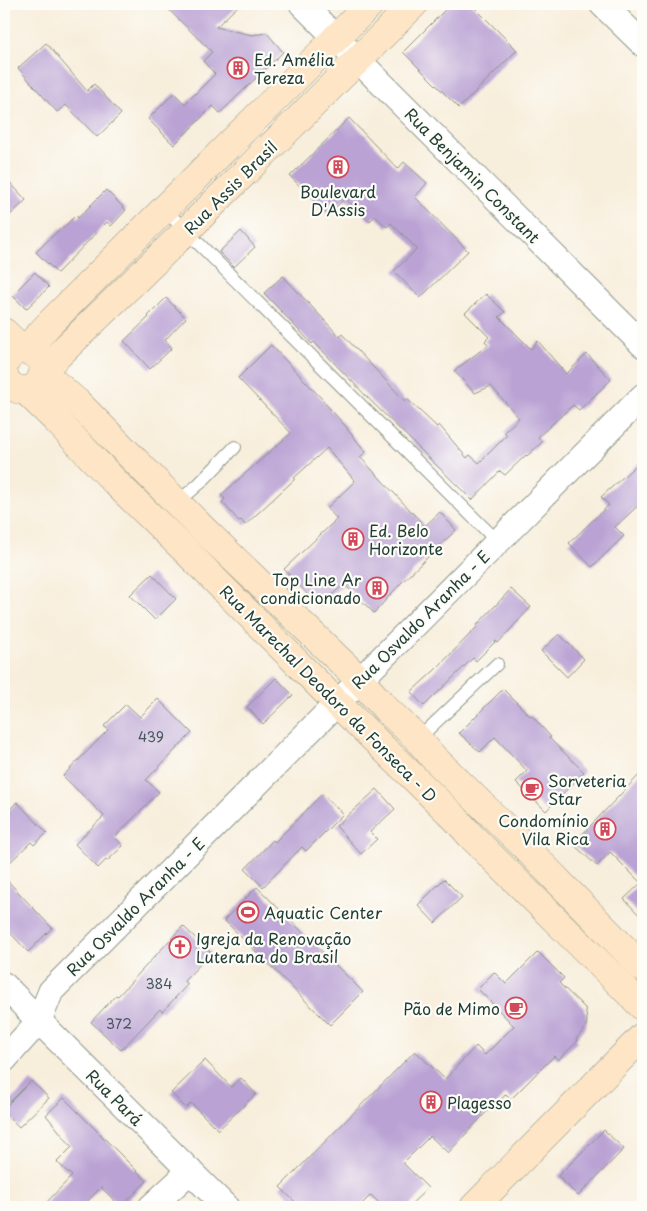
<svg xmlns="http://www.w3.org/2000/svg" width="647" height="1211" viewBox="0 0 647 1211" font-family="'Playpen Sans',sans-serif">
  <rect width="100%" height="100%" fill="#fdfcf7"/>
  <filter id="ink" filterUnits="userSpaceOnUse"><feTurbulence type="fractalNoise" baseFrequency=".02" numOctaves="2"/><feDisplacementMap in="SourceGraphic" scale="10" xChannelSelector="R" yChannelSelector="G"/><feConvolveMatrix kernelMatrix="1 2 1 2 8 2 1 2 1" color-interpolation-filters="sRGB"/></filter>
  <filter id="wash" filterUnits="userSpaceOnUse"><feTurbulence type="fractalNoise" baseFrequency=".0096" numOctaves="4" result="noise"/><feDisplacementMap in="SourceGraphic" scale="20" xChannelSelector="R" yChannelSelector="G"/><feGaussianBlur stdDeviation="1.12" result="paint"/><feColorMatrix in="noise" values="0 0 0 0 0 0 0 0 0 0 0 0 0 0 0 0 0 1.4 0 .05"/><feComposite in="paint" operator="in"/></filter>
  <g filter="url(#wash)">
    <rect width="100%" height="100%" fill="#f8eedc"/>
    <g id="blocks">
      <g fill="#baa2d4">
        <polygon points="163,4 240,4 216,27 252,35 267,33 283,52 220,113 213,106 174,145 148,119 174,93 185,104 215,74 203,61 212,52"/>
        <polygon points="451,4 471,4 517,50 459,108 403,52"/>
        <polygon points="46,43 87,91 94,84 121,114 97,137 66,105 57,112 18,68"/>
        <polygon points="349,118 398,169 404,162 427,183 415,197 468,251 420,298 394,271 417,249 391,223 387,227 375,216 370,221 345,198 328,215 290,176"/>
        <polygon points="4,176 26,200 4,221"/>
        <polygon points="106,190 126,210 111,226 107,222 57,273 36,252 61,228 62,229 76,215 78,218"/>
        <polygon points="241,231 255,247 234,267 219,252"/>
        <polygon points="35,272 49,287 26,309 12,295"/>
        <polygon points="283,276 340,337 342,334 405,401 407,399 437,427 439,425 467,458 470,455 479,463 507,435 504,432 519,418 491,386 475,393 454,371 488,345 485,341 489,337 465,313 486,294 505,312 499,317 531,349 538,341 566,374 587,354 611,380 579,410 573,405 538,437 542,442 527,456 526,455 505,475 500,471 472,500 372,402 314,342 312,344 264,293"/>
        <polygon points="166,298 186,318 165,340 172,348 150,369 124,341 149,317 148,316"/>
        <polygon points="271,345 324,401 323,401 348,429 347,429 366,452 360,457 425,526 440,512 456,530 401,583 374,613 344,584 319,607 284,569 337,519 327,508 355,481 327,448 294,478 295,479 245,525 241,520 239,521 222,502 225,499 221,495 291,433 238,378"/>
        <polygon points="643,459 643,501 615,527 624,536 592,567 569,543 609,505 601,497"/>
        <polygon points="152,574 176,599 155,620 130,595"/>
        <polygon points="511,589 531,607 498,643 496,641 476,661 473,658 424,706 411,692 435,670 478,626 477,625"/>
        <polygon points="559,634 584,659 567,677 541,651"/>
        <polygon points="276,678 293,695 263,724 247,707"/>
        <polygon points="503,689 530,716 531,715 551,737 549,738 584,772 546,811 516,782 527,771 495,737 480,752 459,733"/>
        <polygon points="158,699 192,733 146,780 159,792 115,837 123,846 107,861 106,860 98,868 75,844 104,816 63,776 108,730 104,726 126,704 140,717"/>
        <polygon points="643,771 643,919 624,899 641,883 610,852 597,866 573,844"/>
        <polygon points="377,789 395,809 370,832 377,839 361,854 336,826"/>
        <polygon points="322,794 343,814 306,851 302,847 263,887 245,869 273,840 275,842"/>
        <polygon points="17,802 47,833 34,845 31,842 4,868 4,815"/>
        <polygon points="4,877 52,928 28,952 4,926"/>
        <polygon points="444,879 462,897 435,923 418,905"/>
        <polygon points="257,887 363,992 330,1025 224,920"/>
        <polygon points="183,926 211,953 184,981 188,984 162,1012 160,1009 121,1050 91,1022 116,995 118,996"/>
        <polygon points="538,952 564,978 559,983 585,1008 587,1020 586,1027 576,1039 578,1041 558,1060 554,1056 511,1099 506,1094 495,1106 494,1104 448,1153 430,1136 403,1163 428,1188 408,1207 383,1207 371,1195 359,1207 300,1207 280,1187 415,1051 445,1079 476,1046 485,1055 514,1026 478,989 494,972 506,984"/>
        <polygon points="205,1060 231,1087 241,1078 256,1094 218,1130 191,1103 186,1108 171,1093"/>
        <polygon points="31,1081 49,1098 19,1127 4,1112 4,1108"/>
        <polygon points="64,1098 147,1181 121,1207 101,1187 82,1207 42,1207 72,1176 57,1162 72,1147 46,1115"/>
        <polygon points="604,1130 624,1149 578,1196 558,1176"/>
      </g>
    </g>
  </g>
  <g filter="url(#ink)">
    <use href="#blocks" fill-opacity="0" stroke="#8c9688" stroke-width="1"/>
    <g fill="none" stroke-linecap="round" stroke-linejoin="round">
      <g stroke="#8c9688" stroke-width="14">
        <g id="lane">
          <polyline points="164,209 498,542"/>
          <polyline points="177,503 200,483 235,447"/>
          <polyline points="418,739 497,664"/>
        </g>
      </g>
      <g stroke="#8c9688" stroke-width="27">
        <g id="street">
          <polyline points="302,4 643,345"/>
          <polyline points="602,4 643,44"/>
          <polyline points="4,985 39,1021 226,1207"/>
          <polyline points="4,1060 39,1021 51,991 360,680 643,396"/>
          <polyline points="151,1207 190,1171"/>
        </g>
      </g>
      <g stroke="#8c9688" stroke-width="29">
        <g id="secondary">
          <polyline points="4,332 23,350"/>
          <polyline points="25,350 51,322 370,4"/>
          <path d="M4,366C8,353 19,347 31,352C58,362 36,404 12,386C7,383 5,380 4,374"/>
          <polyline points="44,369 185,232 414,4"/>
          <polyline points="43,373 78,403 204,530 360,680 386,709 418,739 433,757 525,847 643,968"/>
          <polyline points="25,390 57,421 118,485 185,550 337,703 455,818 471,836 643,1007"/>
          <polyline points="474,1207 643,1036"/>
        </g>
      </g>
      <use href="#lane" stroke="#fff" stroke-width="12"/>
      <use href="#street" stroke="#fff" stroke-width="25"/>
      <use href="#secondary" stroke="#fde5c5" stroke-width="28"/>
    </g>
  </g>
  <defs>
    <g id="building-ring" transform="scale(1.125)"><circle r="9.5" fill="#fdfcf7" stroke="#d1495b" stroke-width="1.5"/><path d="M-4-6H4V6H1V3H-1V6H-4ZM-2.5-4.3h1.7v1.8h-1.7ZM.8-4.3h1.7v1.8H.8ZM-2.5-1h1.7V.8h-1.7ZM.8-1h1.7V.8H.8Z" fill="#d1495b"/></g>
    <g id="cafe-ring" transform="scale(1.125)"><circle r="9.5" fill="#fdfcf7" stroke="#d1495b" stroke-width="1.5"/><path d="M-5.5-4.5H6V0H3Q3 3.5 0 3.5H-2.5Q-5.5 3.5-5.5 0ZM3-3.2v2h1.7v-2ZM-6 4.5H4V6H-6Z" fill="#d1495b"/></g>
    <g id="stadium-ring" transform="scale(1.125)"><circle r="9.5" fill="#fdfcf7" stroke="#d1495b" stroke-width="1.5"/><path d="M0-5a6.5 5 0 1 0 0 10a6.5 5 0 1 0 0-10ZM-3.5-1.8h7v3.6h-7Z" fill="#d1495b"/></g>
    <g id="church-ring" transform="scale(1.125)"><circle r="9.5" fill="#fdfcf7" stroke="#d1495b" stroke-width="1.5"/><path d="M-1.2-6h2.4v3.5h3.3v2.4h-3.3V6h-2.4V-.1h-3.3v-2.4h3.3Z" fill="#d1495b"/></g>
  </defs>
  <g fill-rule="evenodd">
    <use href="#building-ring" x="238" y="68"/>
    <use href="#building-ring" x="338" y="167"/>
    <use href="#building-ring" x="353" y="539"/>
    <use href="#building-ring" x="377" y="588"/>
    <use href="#cafe-ring" x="532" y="789"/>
    <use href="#building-ring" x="605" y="829"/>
    <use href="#stadium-ring" x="248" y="912"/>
    <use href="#church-ring" x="180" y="947"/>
    <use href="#cafe-ring" x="516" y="1008"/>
    <use href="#building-ring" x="431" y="1102"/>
  </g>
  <g text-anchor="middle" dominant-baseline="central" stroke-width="4.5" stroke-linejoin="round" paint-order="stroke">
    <g font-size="14" fill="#46565c">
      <text x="151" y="736">439</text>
      <text x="159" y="983">384</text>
      <text x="119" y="1023">372</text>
    </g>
    <g font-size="16" fill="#1f3d34" stroke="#fdfcf7" text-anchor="start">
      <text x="254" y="59">Ed. Amélia<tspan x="254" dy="18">Tereza</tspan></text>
      <text x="338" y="191" text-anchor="middle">Boulevard<tspan x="338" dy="18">D'Assis</tspan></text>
      <text x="369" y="530">Ed. Belo<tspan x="369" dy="18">Horizonte</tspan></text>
      <text x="361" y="579" text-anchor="end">Top Line Ar<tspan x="361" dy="18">condicionado</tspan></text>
      <text x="548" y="780">Sorveteria<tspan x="548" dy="18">Star</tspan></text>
      <text x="589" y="820" text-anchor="end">Condomínio<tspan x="589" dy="18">Vila Rica</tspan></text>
      <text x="264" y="912">Aquatic Center</text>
      <text x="196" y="938">Igreja da Renovação<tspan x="196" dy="18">Luterana do Brasil</tspan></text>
      <text x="500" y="1008" text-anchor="end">Pão de Mimo</text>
      <text x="447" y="1102">Plagesso</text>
    </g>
    <g font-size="16" fill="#1f3d34" stroke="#fdfcf7">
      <text transform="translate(473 175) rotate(45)">Rua Benjamin Constant</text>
      <text transform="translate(230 187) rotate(-45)">Rua Assis Brasil</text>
      <text transform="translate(420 619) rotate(-45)">Rua Osvaldo Aranha - E</text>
      <text transform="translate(329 693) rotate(45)">Rua Marechal Deodoro da Fonseca - D</text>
      <text transform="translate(135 906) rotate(-45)">Rua Osvaldo Aranha - E</text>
      <text transform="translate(115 1097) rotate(45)">Rua Pará</text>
    </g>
  </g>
  <rect width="647" height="1211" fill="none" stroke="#fdfcf7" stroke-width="20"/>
</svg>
